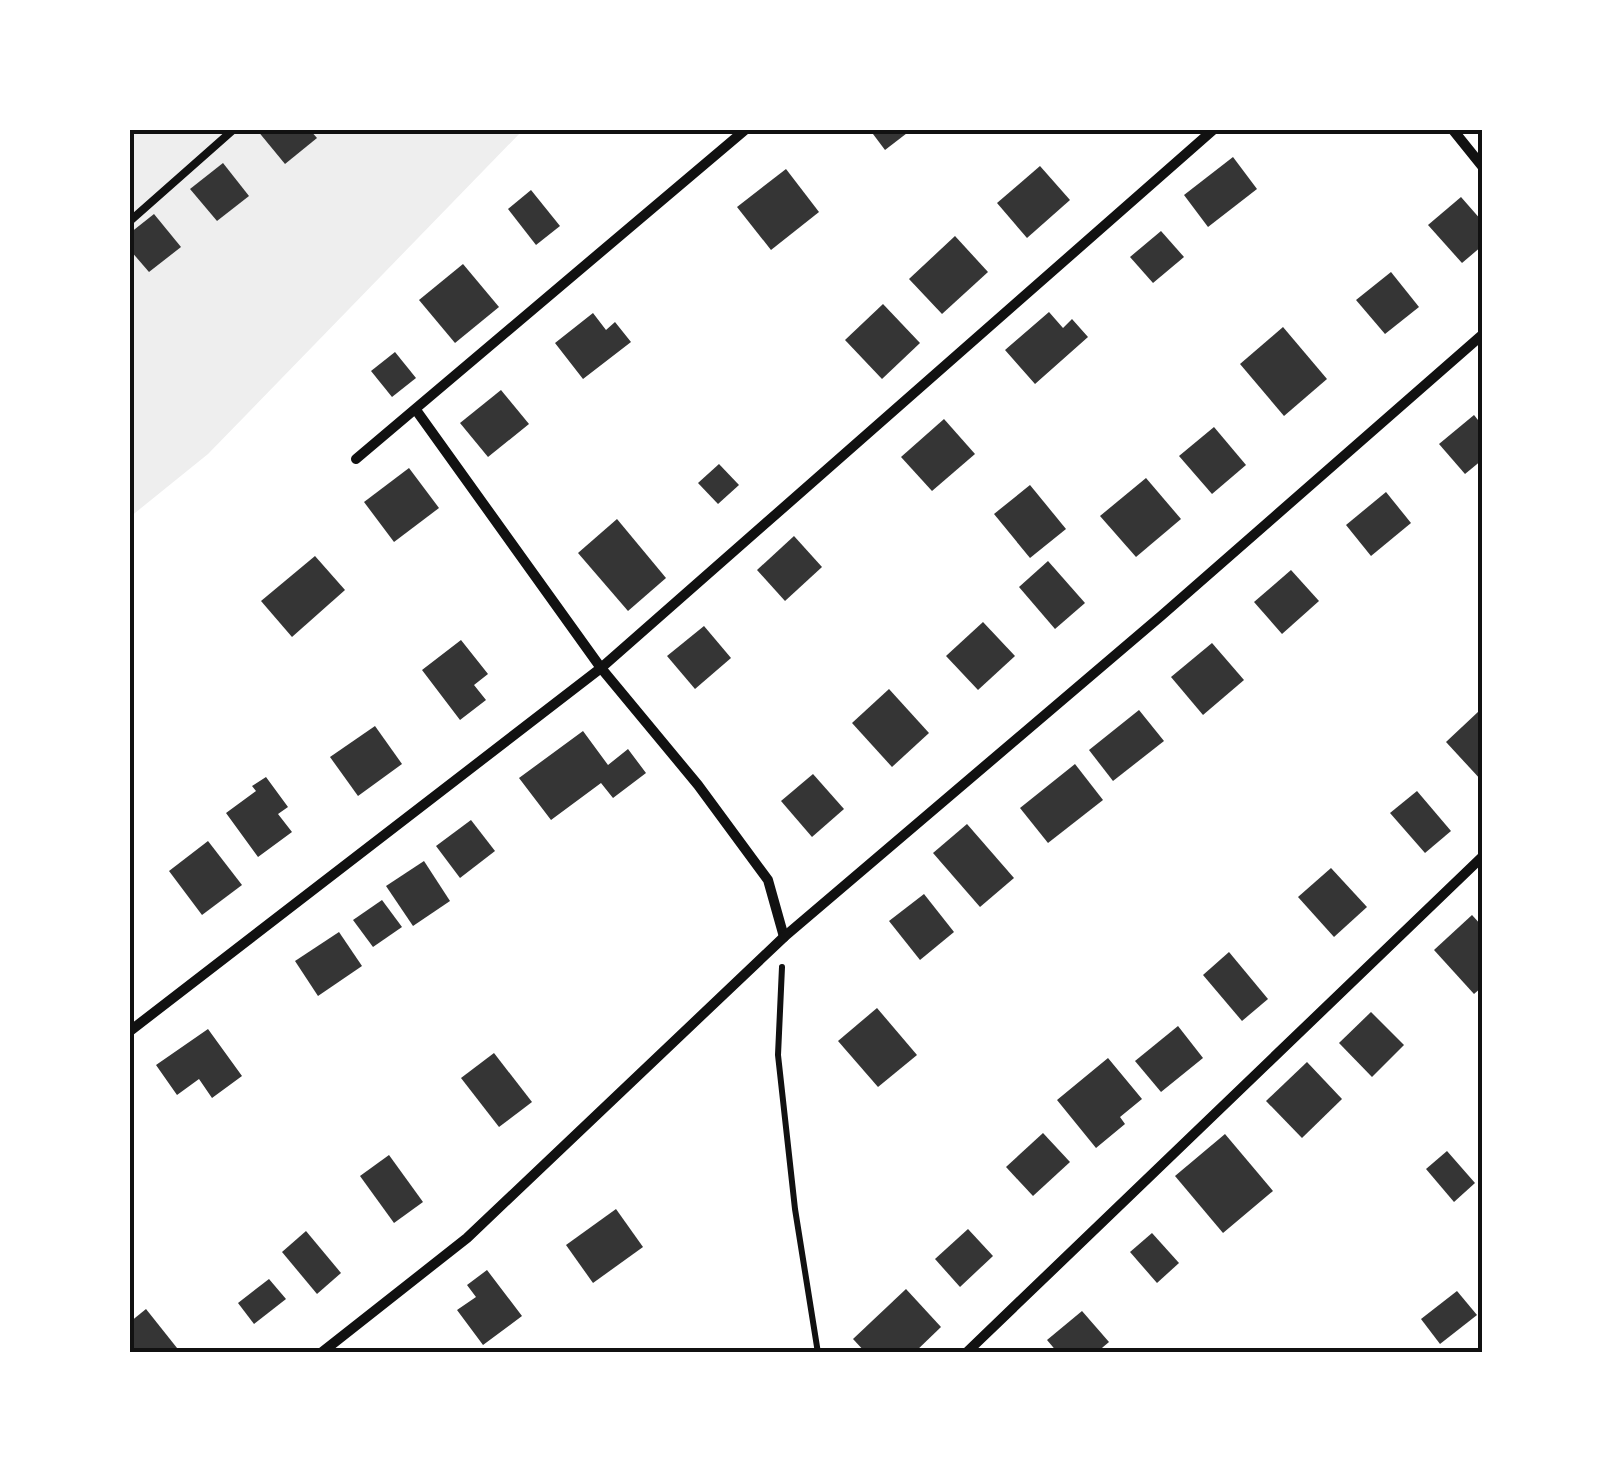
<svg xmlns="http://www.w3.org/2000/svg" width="1612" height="1483" viewBox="0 0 1612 1483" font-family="'Fira Sans Condensed',sans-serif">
  <rect width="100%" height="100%" fill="#fff"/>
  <polygon fill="#eee" points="130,130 523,130 208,454 130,517"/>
  <g fill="#353535">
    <polygon points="257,130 310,130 317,138 285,164"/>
    <polygon points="870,130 911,130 885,150"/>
    <polygon points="1233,157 1257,189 1208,227 1184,195"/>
    <polygon points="223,163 249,196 217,221 190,189"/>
    <polygon points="1040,166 1070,200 1027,238 997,203"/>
    <polygon points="786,169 819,212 771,250 737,207"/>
    <polygon points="531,190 560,226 536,245 508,209"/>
    <polygon points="1461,197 1482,221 1482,246 1462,263 1428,225"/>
    <polygon points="154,214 181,247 149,272 130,250 130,233"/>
    <polygon points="1161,231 1184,257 1153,283 1130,257"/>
    <polygon points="955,236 988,272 942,314 909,279"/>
    <polygon points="463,264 499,307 455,343 419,300"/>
    <polygon points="1391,272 1419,307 1385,334 1356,300"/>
    <polygon points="883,304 920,343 882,379 845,340"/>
    <polygon points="1049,312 1063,328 1072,319 1088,337 1035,384 1005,350"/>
    <polygon points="593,313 606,330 615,322 631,342 583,379 555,343"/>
    <polygon points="1283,327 1327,379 1284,416 1240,364"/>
    <polygon points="395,352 416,378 392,397 371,371"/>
    <polygon points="501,390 529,424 488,457 460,423"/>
    <polygon points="1474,415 1482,425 1482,460 1465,474 1439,444"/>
    <polygon points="944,419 975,454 932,491 901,457"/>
    <polygon points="1214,427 1246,465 1212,494 1179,456"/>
    <polygon points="719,464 739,485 718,504 698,483"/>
    <polygon points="409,468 439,508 394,542 364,502"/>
    <polygon points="1146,478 1181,519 1136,557 1100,516"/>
    <polygon points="1030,485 1066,529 1030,558 994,514"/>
    <polygon points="1386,492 1411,523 1371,556 1346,525"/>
    <polygon points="617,519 666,578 628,611 578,553"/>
    <polygon points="794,536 822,567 785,601 757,570"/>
    <polygon points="315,556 345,590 292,637 261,601"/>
    <polygon points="1048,561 1085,603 1055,629 1019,587"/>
    <polygon points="1291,570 1319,601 1282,634 1254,602"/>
    <polygon points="983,622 1015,656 978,690 946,656"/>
    <polygon points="704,626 731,658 695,689 667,656"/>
    <polygon points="461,640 488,674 474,685 486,700 460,720 422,670"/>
    <polygon points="1212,643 1244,680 1203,715 1171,677"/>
    <polygon points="889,689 929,733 892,767 852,723"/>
    <polygon points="1139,710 1164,741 1113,781 1089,750"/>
    <polygon points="1479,711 1482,714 1482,781 1446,742"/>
    <polygon points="375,726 402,764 358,796 330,757"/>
    <polygon points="583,731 608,765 628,749 646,773 613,798 601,783 551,820 519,778"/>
    <polygon points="1075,764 1103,800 1048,843 1020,808"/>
    <polygon points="813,774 844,809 812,837 781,801"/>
    <polygon points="266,777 288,807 278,814 292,832 258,857 226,813 256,791 252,786"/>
    <polygon points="1417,791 1451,831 1425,853 1390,813"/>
    <polygon points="471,820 495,851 460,878 436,846"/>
    <polygon points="967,824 1014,878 980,907 933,853"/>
    <polygon points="208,841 242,885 202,915 169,871"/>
    <polygon points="424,861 450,901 413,926 386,886"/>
    <polygon points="1331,868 1367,907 1334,937 1298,897"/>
    <polygon points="924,894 954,932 920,960 889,921"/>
    <polygon points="382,900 402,927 373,947 353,920"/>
    <polygon points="1472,915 1482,926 1482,987 1474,994 1434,950"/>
    <polygon points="339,932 362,966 318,996 295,961"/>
    <polygon points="1229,952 1268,999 1242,1021 1203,975"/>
    <polygon points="877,1008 917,1055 878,1087 838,1041"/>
    <polygon points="1371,1012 1404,1045 1372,1077 1339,1043"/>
    <polygon points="1178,1026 1203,1058 1161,1092 1135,1061"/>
    <polygon points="208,1029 242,1076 212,1098 199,1079 177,1095 156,1065"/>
    <polygon points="494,1053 532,1102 499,1127 461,1078"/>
    <polygon points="1108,1058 1142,1099 1120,1117 1125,1124 1096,1148 1057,1100"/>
    <polygon points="1307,1062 1342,1099 1302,1138 1266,1101"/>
    <polygon points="1043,1133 1070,1162 1033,1196 1006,1167"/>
    <polygon points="1225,1134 1273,1191 1223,1233 1175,1176"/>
    <polygon points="1447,1151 1475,1183 1454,1202 1426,1169"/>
    <polygon points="389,1155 423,1202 394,1223 360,1176"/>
    <polygon points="616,1209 643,1247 593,1283 566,1245"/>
    <polygon points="968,1229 993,1256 960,1287 935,1259"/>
    <polygon points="306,1231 341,1273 317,1294 282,1252"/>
    <polygon points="1152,1233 1179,1263 1157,1283 1130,1252"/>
    <polygon points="487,1270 522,1316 483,1345 457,1310 476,1297 467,1285"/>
    <polygon points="269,1279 286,1299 254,1324 238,1303"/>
    <polygon points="906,1289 941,1327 914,1353 866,1353 853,1339"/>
    <polygon points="1457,1291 1477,1315 1440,1344 1421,1319"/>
    <polygon points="146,1309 181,1353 134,1353 130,1348 130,1322"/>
    <polygon points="1082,1311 1109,1342 1096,1353 1058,1353 1047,1340"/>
  </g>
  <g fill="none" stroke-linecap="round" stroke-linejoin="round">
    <polyline stroke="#111" stroke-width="6" points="782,967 778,1055 795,1209 818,1353"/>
    <polyline stroke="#111" stroke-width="8" points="130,221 233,130"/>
    <g stroke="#111" stroke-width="10">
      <polyline points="1453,130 1482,166"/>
      <polyline points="416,410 601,668 698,785 768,880 784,937"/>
      <polyline points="356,459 745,130"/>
      <polyline points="130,1031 601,668 1213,130"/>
      <polyline points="321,1353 467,1238 784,937 1161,616 1482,335"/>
      <polyline points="966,1353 1482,857"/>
    </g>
  </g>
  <rect width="1612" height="1483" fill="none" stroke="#ffffff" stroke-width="265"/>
  <rect x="132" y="132" width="1348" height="1218" fill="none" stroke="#111" stroke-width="4"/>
</svg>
